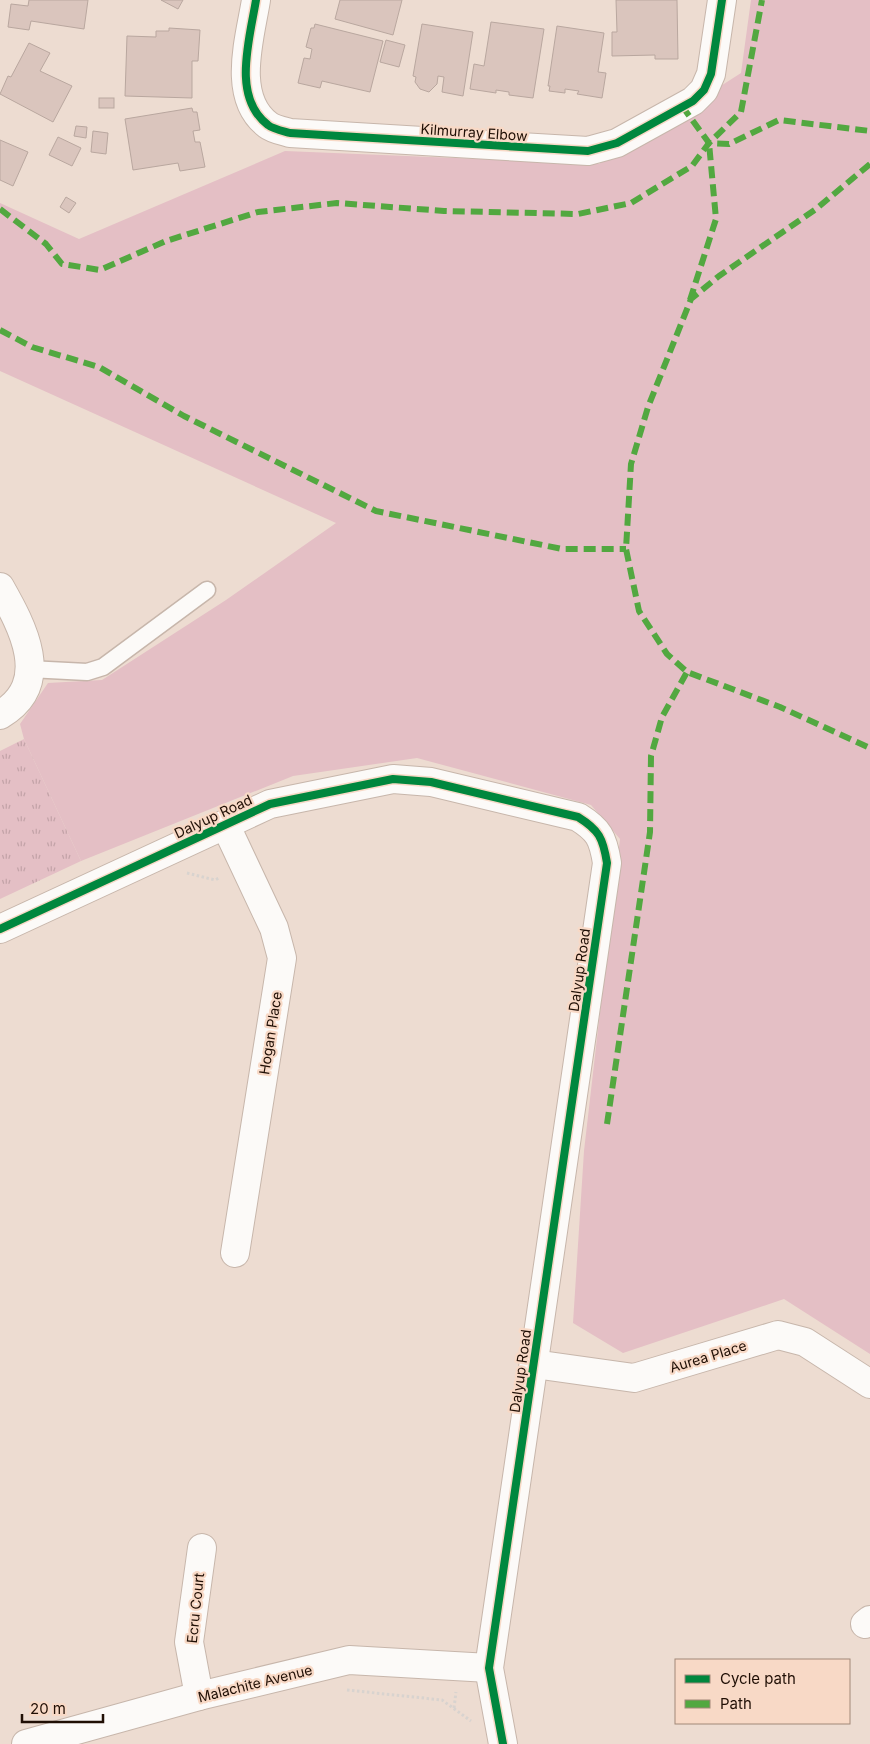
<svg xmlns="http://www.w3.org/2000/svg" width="870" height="1744" viewBox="0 0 870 1744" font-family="Inter,sans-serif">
  <defs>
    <pattern id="park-tufts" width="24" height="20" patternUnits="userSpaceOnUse" patternTransform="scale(1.25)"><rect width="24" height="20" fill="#e4bfc5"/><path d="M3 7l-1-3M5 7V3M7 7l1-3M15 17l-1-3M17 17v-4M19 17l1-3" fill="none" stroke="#c3a3a8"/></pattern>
  </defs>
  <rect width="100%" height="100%" fill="#eddcd1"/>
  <polygon fill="#e4bfc5" points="751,0 870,0 870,1354 784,1299 623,1353 573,1323 584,1151 620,839 591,805 417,758 293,776 81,861 24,739 20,724 48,683 102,680 226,600 336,523 0,371 0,203 79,239 285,151 599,164 741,73"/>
  <polygon fill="url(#park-tufts)" points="24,739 81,861 0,899 0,751"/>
  <g fill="#dac5bd" stroke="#b9a79f">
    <polygon points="29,0 88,0 84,29 31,21 29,30 8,27 11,4 28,6"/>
    <polygon points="161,0 183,0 178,9"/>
    <polygon points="340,0 402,0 393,35 335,19"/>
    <polygon points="616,0 677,0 678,59 655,59 655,55 612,56 612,32 617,32"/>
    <polygon points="491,22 544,29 533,98 509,95 509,92 496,90 496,93 470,89 474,64 484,66"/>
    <polygon points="315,24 383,41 370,92 322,81 320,88 298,83 304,58 310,59 312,49 306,47 311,28 314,28"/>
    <polygon points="422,24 473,32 463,96 442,92 444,77 438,76 437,84 429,92 420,89 415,82 416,77 413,76"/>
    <polygon points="557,26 604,33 598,72 606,73 602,98 577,94 579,91 565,89 565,93 549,91 550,86 548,86"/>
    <polygon points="169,28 200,30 198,61 192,61 192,98 125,96 127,36 156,37 156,31 169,31"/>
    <polygon points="386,40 405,45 399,67 380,62"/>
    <polygon points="29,43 50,53 40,71 72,86 53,122 0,94 8,76 11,77"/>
    <rect x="99" y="98" width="15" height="10"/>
    <polygon points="192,108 193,112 197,112 200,130 193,131 195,142 200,142 205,167 180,171 178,163 133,170 125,119"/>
    <polygon points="76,126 87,127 86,138 74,136"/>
    <polygon points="93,131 108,133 106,154 91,152"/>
    <polygon points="58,137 81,148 72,166 49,155"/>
    <polygon points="0,140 28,152 13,186 0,180"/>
    <polygon points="66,197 76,203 69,213 60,207"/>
  </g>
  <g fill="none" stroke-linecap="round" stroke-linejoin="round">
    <g stroke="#c7b6ab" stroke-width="19">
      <polyline id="lane" points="29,669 87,672 103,667 207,590"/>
    </g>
    <g stroke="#c7b6ab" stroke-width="30">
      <g id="street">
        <path d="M256,0C250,38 231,97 268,125C273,129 283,131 290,133L588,151L617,143L693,101L704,90L711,74L722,0"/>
        <path d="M0,587C22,626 54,683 0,715"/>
        <polyline points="225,824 274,928 282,958 235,1253"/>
        <path d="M0,929L270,804L393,779L431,782L578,817C599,830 603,838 607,863L489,1668L503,1744"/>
        <polyline points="534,1364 634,1378 778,1335 805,1342 870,1384"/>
        <polyline points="865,1624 870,1620"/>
        <polyline points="199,1696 189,1642 202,1548"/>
        <polyline points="26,1744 199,1696 349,1660 489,1668"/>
      </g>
    </g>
    <g stroke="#d8d3cf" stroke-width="3" stroke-dasharray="2.5 2.5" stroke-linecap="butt">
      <polyline points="187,873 215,880 219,878"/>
      <polyline points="347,1690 442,1700 471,1721"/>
      <polyline points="454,1708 456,1692"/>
    </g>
    <use href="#lane" stroke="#fcfaf8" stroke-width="16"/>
    <use href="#street" stroke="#fcfaf8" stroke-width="28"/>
    <g stroke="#52a840" stroke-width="6" stroke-dasharray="12 6" stroke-linecap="butt">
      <polyline points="682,106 709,143 729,144 779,120 870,131"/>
      <polyline points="870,164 816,209 719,276 691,299 648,407 631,464 626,549 639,611 667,654 687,672 780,707 870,748"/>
      <polyline points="0,209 46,244 62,264 100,270 166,241 258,212 337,203 444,211 578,214 631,203 692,166 709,143 741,112 762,0"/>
      <polyline points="690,300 716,219 709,143"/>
      <polyline points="0,330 32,347 99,367 184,416 376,511 562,549 626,549"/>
      <polyline points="607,1124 650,832 651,756 662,717 687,672"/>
    </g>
    <g stroke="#f8d9c6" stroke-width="11">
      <g id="cycleway">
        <path d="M256,0C250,38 231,97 268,125C273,129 283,131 290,133L588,151L617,143L693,101L704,90L711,74L722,0"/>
        <path d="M0,929L270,804L393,779L431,782L578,817C599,830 603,838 607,863L489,1668L503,1744"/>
      </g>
    </g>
    <use href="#cycleway" stroke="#00873e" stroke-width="8"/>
  </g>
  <g text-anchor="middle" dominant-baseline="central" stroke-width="4.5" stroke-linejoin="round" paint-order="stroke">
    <g font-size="14" fill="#200f05" stroke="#f8d9c6">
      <text transform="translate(474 132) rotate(4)">Kilmurray Elbow</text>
      <text transform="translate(213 816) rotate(-25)">Dalyup Road</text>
      <text transform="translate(579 970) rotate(-82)">Dalyup Road</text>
      <text transform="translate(270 1033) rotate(-81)">Hogan Place</text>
      <text transform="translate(708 1356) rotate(-17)">Aurea Place</text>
      <text transform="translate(520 1371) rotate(-82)">Dalyup Road</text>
      <text transform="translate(195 1608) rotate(-84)">Ecru Court</text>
      <text transform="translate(255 1683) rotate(-14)">Malachite Avenue</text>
    </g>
  </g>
  <rect x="675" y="1659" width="175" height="65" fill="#f8d9c6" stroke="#a28879"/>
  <rect x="685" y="1675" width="25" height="8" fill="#00873e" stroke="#a28879"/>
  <text x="720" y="1684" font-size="15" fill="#200f05">Cycle path</text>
  <rect x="685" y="1700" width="25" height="8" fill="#52a840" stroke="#a28879"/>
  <text x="720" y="1709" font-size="15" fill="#200f05">Path</text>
  <path d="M22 1714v8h81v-8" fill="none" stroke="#200f05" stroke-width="2.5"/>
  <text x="30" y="1714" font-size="15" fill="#200f05" stroke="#f8d9c6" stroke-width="4" paint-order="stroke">20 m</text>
</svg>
